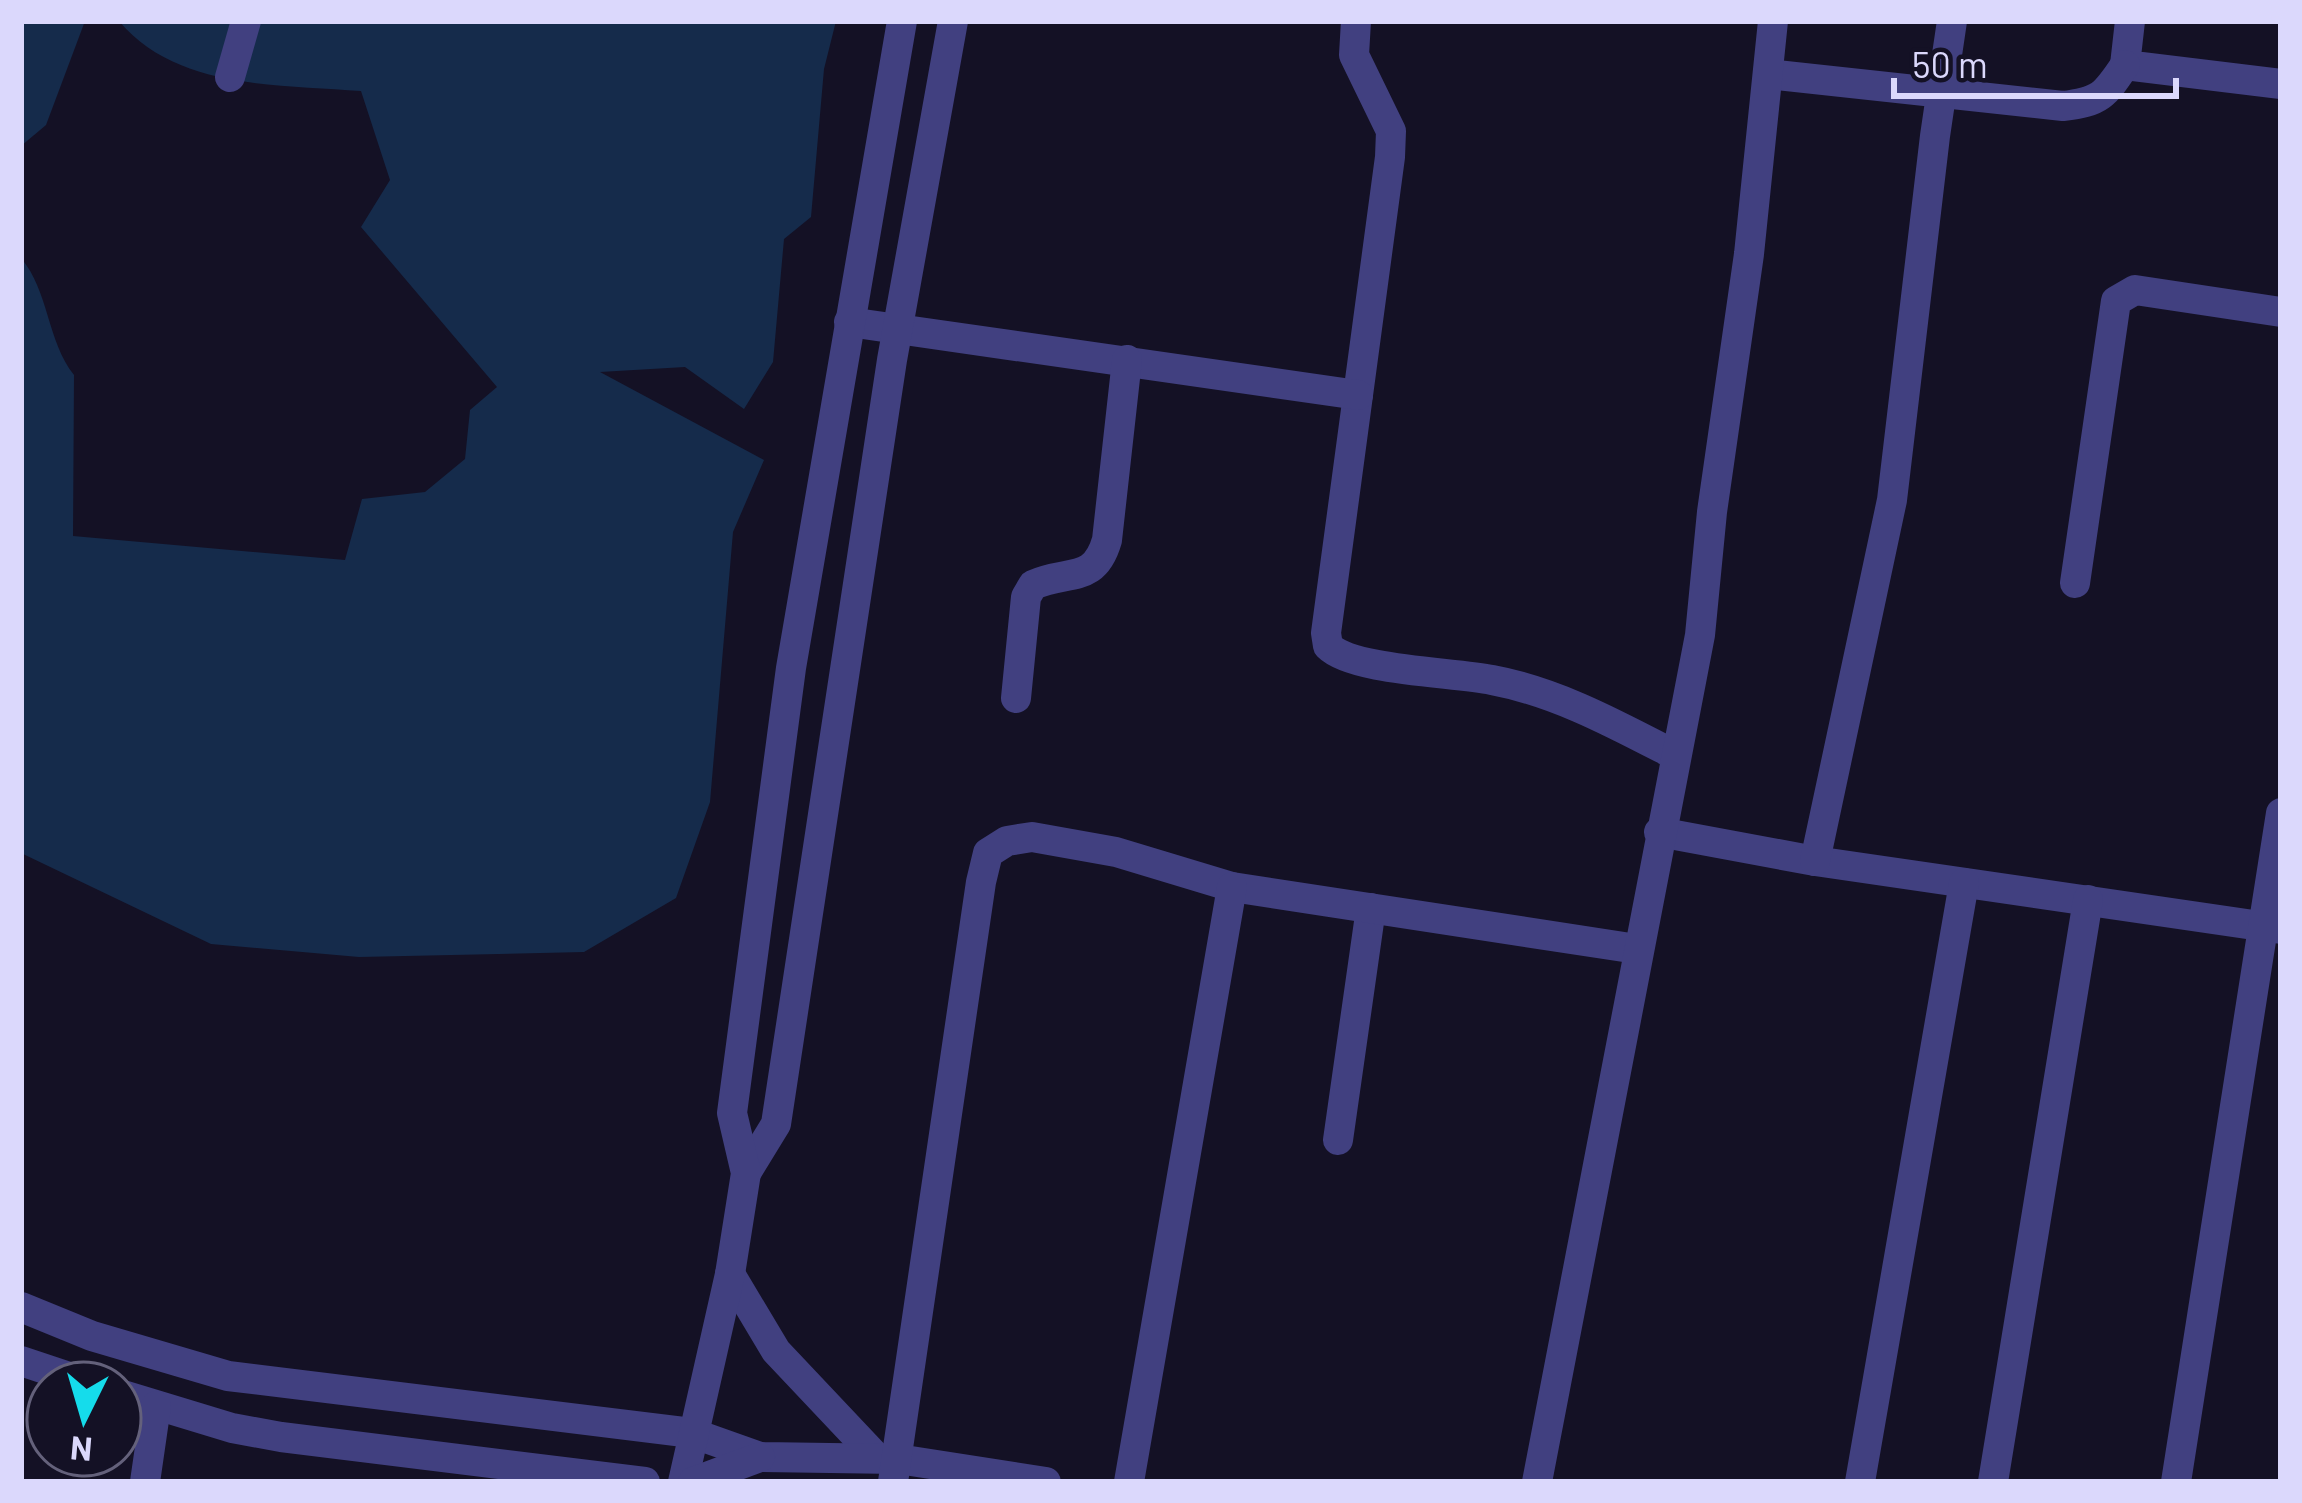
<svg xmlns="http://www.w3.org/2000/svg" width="2302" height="1503" viewBox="0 0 2302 1503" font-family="Barlow,sans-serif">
  <rect width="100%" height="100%" fill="#141125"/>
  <g fill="#152b4b">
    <polygon points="21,21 85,21 46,125 21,146"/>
    <path d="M119,21H836L824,69L811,217L784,239L773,362L744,409L685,367L600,372L764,460L733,532L710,802L676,898L584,952L359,957L211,944L21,853V258C49,291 47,341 74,375L73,536L345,560L362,499L425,492L465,459L470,410L497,387L361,227L390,180L361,91C278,84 177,90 119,21Z"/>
  </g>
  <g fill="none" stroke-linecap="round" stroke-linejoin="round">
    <g stroke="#414080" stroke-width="30">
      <path d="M1356,21L1354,55L1391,131L1390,157L1326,633L1328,646C1353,671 1453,672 1492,680C1557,692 1617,725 1675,755"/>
      <polyline points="2130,21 2125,65 2281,84"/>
      <path d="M1768,74L2063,106C2100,102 2105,95 2125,65"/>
      <polyline points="230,77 246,21"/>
      <polyline points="849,322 1358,395"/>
      <polyline points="2075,583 2116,301 2135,290 2281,312"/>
      <path d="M1016,698L1026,597L1033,585C1068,569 1094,585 1107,540L1127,360"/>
      <polyline points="1659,832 1815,861 2281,929"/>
      <polyline points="1815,861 1892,500 1935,136 1952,21"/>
      <polyline points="1338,1140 1371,908"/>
      <polyline points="746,1173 776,1124 892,360 953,21"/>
      <polyline points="730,1274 776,1351 877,1458"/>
      <polyline points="21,1307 92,1336 228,1376 692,1433 760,1457 898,1459 1046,1482"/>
      <polyline points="21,1361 87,1383"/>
      <polyline points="120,1394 232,1428 281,1437 645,1482"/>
      <polyline points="145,1482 156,1406"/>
      <polyline points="683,1482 730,1274 746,1173 732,1113 791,668 902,21"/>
      <polyline points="693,1482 760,1457"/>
      <polyline points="893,1482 981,882 988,853 1007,841 1032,837 1116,852 1232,887 1637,949"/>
      <polyline points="1129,1482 1232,887"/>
      <polyline points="1537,1482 1700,635 1712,512 1749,254 1773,21"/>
      <polyline points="1860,1482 1964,883"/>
      <polyline points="1993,1482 2088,900"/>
      <polyline points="2176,1482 2281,813"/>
    </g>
  </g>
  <rect width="2302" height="1503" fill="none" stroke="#dbd8fc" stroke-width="48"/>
  <g transform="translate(84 1419) rotate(185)"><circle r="57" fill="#141125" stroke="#64617b" stroke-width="3"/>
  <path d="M0-9L21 45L0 30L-21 45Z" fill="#15dceb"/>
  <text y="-18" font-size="33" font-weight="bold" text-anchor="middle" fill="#dbd8fc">N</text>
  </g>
  <path d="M1894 78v18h282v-18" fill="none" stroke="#dbd8fc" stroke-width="6"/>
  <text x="1912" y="78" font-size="36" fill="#dbd8fc" stroke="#141125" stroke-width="9" paint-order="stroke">50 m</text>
</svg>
